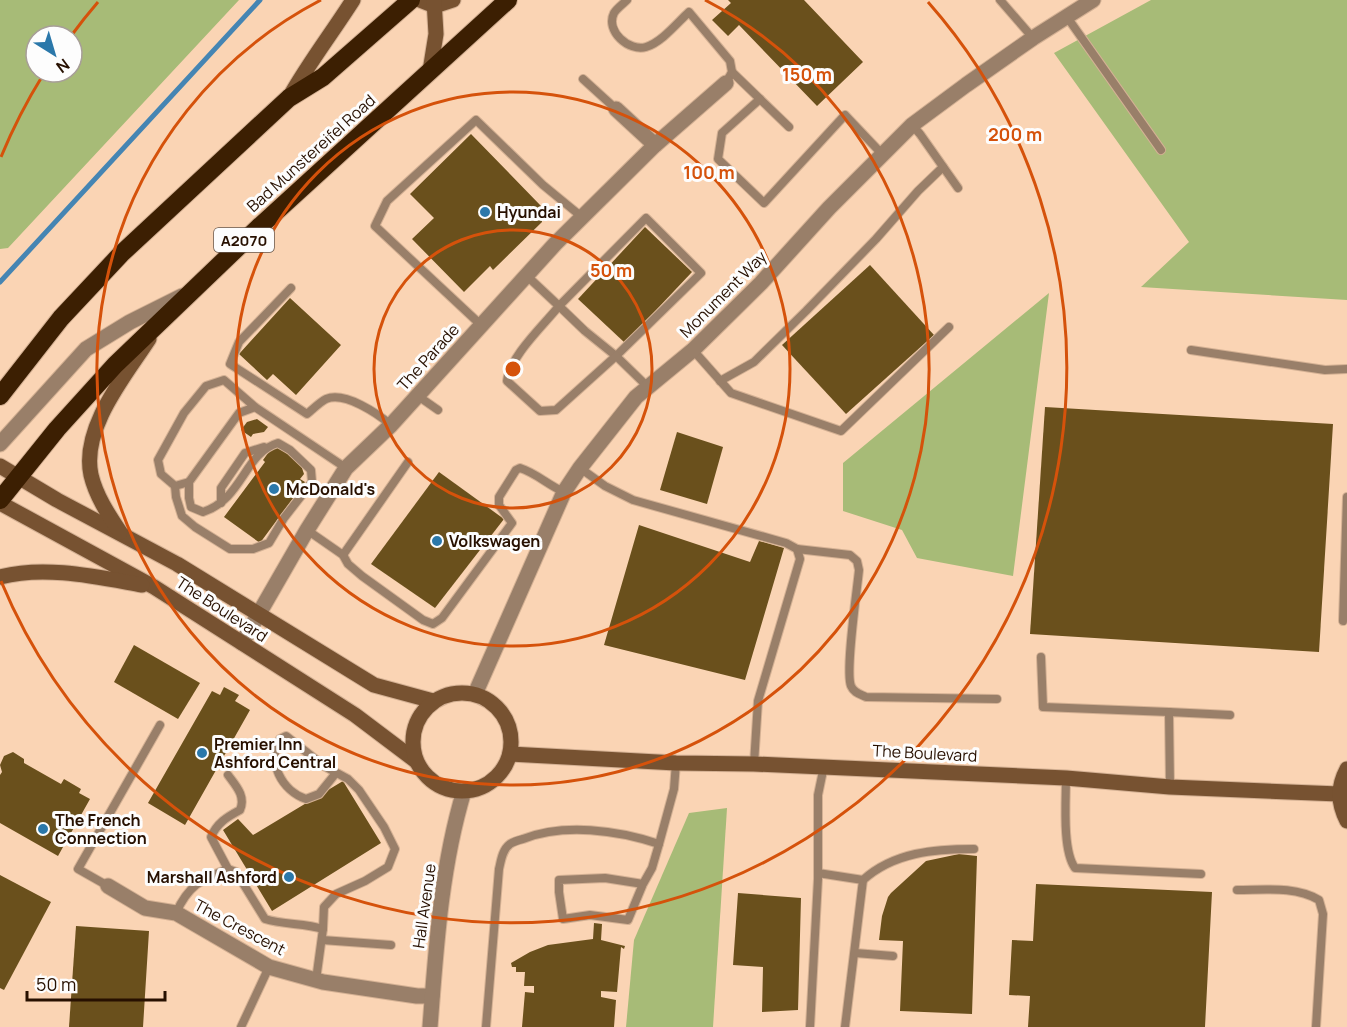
<svg xmlns="http://www.w3.org/2000/svg" width="1347" height="1027" viewBox="0 0 1347 1027" font-family="Manrope,sans-serif">
  <rect width="100%" height="100%" fill="#fad4b4"/>
  <g fill="#a7bb77" fill-rule="evenodd">
    <path d="M0,0H239L8,248L0,249ZM36,36H72V72H36Z"/>
    <polygon points="1151,0 1347,0 1347,300 1141,287 1189,242 1054,53"/>
    <polygon points="1049,293 1013,576 917,558 902,530 843,511 843,463"/>
    <polygon points="727,808 713,1027 626,1027 634,940 689,813"/>
  </g>
  <g fill="none" stroke-linecap="round" stroke-linejoin="round">
    <polyline stroke="#4585b3" stroke-width="5" points="0,282 260,0"/>
  </g>
  <g fill="#6a501c">
    <polygon points="728,0 804,0 863,62 817,106 739,25 728,36 712,20 731,3"/>
    <polygon points="471,134 541,206 542,222 493,270 490,266 464,292 412,239 434,218 410,194"/>
    <polygon points="645,227 692,272 625,343 578,299"/>
    <polygon points="870,265 934,335 846,414 782,345"/>
    <polygon points="290,298 341,345 296,395 273,374 267,380 239,354"/>
    <polygon points="1045,407 1333,424 1319,652 1030,634"/>
    <polygon points="257,419 268,427 264,432 253,434 251,437 241,430 247,422"/>
    <polygon points="677,432 723,447 707,504 660,490"/>
    <polygon points="277,447 300,462 304,474 300,479 305,482 260,543 224,517 265,462 263,460 271,449"/>
    <polygon points="439,472 504,519 435,608 371,564"/>
    <polygon points="639,525 750,562 759,541 784,548 745,680 604,645"/>
    <polygon points="134,645 200,683 178,719 114,682"/>
    <polygon points="224,687 239,695 235,701 250,710 185,825 148,803 212,691 220,695"/>
    <polygon points="13,752 24,759 24,763 61,784 64,779 81,789 79,793 90,799 58,856 0,823 0,775 2,772 0,765 4,756"/>
    <polygon points="343,781 381,843 272,911 223,830 238,819 253,835"/>
    <polygon points="959,854 977,856 972,1014 900,1011 903,941 879,940 882,916 888,897 891,893 926,861"/>
    <polygon points="0,875 51,902 4,990 0,988"/>
    <polygon points="1036,884 1212,892 1205,1027 1028,1027 1030,996 1009,995 1012,940 1033,941"/>
    <polygon points="738,893 801,898 798,1010 762,1012 763,967 733,965"/>
    <polygon points="594,923 602,924 601,940 625,946 624,949 621,947 617,992 601,991 601,997 616,1000 614,1027 522,1027 525,992 534,993 534,986 524,986 525,972 516,972 516,967 512,967 511,963 530,952 548,945 593,939"/>
    <polygon points="76,926 149,931 143,1027 69,1027"/>
  </g>
  <g fill="none" stroke-linecap="round" stroke-linejoin="round">
    <g stroke="#d4b194" stroke-width="10">
      <g id="lane">
        <path d="M627,0C623,4 617,8 614,13C605,31 629,52 646,47C662,42 677,23 689,12L730,61L732,72L726,83"/>
        <polyline points="1000,0 1033,38"/>
        <polyline points="1067,17 1161,150"/>
        <polyline points="732,72 789,127"/>
        <polyline points="583,79 616,109"/>
        <polyline points="760,99 722,133 718,159 764,203 845,115 882,154"/>
        <polyline points="912,125 920,134 958,188"/>
        <polygon points="646,218 701,273 616,356 585,331 559,306"/>
        <path d="M527,276L559,306C543,326 510,356 507,381L540,411L556,410L616,356L649,388"/>
        <path d="M291,288L239,342L230,364L307,414C313,409 320,402 326,399C345,391 378,414 391,425"/>
        <polyline points="481,325 375,226 387,201 476,120 543,185 582,217"/>
        <polyline points="693,350 731,393 841,431 949,327"/>
        <polyline points="1191,350 1325,370 1347,369"/>
        <polyline points="720,381 754,362 806,311 876,239 918,191 943,167"/>
        <polyline points="418,396 438,410"/>
        <polyline points="255,407 239,413 189,482 175,486 161,474 158,460 184,413 206,386 224,380 255,407 346,468"/>
        <polyline points="580,468 605,486 633,500 786,543 797,549 800,559 758,701 754,764"/>
        <path d="M175,486L176,497L182,516L195,527L230,549H253L269,543L284,518L312,482L311,470L290,450L278,443C244,453 243,499 203,512L191,507L189,498V482"/>
        <polyline points="221,503 221,488 245,453 264,447"/>
        <path d="M307,530L343,555L348,564L362,576L423,620L433,624L442,618L512,523L499,505V497L516,470L520,468C536,473 548,485 564,492"/>
        <path d="M797,549L850,555L857,561L859,570C857,591 845,671 851,686C854,693 860,694 866,697L997,699"/>
        <polyline points="343,555 408,462"/>
        <polyline points="1343,621 1347,497"/>
        <polyline points="1041,657 1043,707 1169,712"/>
        <path d="M228,775C236,786 246,796 240,810C227,817 217,823 211,837L228,869"/>
        <path d="M1066,778C1066,800 1062,850 1075,868L1201,874"/>
        <polyline points="1170,787 1169,712 1230,715"/>
        <polyline points="818,873 863,880 845,1027"/>
        <path d="M863,880C894,852 935,849 974,849"/>
        <polyline points="643,884 605,878 559,880 559,892 563,919 590,915 628,920 643,884 652,868 659,844"/>
        <polyline points="108,886 78,869 160,725"/>
        <path d="M1237,890C1265,890 1295,886 1319,900L1323,914L1316,1027"/>
        <path d="M176,913C188,886 201,879 228,869L236,872L265,919C284,925 304,923 323,929"/>
        <polyline points="322,940 391,945"/>
        <polyline points="855,953 893,956"/>
        <path d="M316,980L323,929L324,907L336,894L365,881L388,867L395,849L384,827L359,790L348,779L324,766L286,736L280,739C266,761 282,791 306,799L319,794L336,773"/>
        <polyline points="241,1027 269,967"/>
        <path d="M486,1027L499,869C501,861 502,850 510,844C513,842 519,840 523,839C564,823 617,830 659,844L674,789L676,763"/>
        <polyline points="810,1027 818,879 818,795 824,766"/>
      </g>
    </g>
    <g stroke="#d4b194" stroke-width="17">
      <g id="street">
        <polyline points="616,109 655,145"/>
        <polyline points="0,444 86,349 130,322 182,296"/>
        <polyline points="242,643 307,530 346,468 391,425 555,244 655,145 726,83"/>
        <polyline points="475,694 564,492 580,468 636,397 693,350 761,283 829,208 912,125 966,85 1033,38 1093,0"/>
        <polyline points="108,886 145,908 176,913 269,967 323,982 417,996 432,996"/>
        <path d="M430,1027C436,948 441,867 464,791"/>
      </g>
    </g>
    <g stroke="#d4b194" stroke-width="17">
      <g id="secondary">
        <polyline points="420,0 435,6 453,0"/>
        <polyline points="430,71 436,34 434,0"/>
        <path d="M289,98C308,64 332,33 353,0"/>
        <polyline points="0,466 57,500 177,564 374,685 433,701"/>
        <polyline points="0,503 154,587 355,715 416,761"/>
        <path d="M120,532C108,514 96,496 91,475C81,428 125,376 149,339"/>
        <path d="M0,577C45,565 97,577 142,585"/>
        <circle cx="462" cy="742" r="49"/>
        <polyline points="510,754 676,763 754,764 1066,778 1170,787 1339,794"/>
        <path d="M1347,769C1337,788 1338,803 1347,821"/>
      </g>
    </g>
    <g stroke="#d4b194" stroke-width="20">
      <g id="highway">
        <polyline points="0,396 61,318 121,254 289,98 323,77 411,0"/>
        <polyline points="0,500 57,429 115,365 259,227 508,0"/>
      </g>
    </g>
    <use href="#lane" stroke="#997f69" stroke-width="8"/>
    <use href="#street" stroke="#997f69" stroke-width="15"/>
    <use href="#secondary" stroke="#775231" stroke-width="15"/>
    <use href="#highway" stroke="#3c1f02" stroke-width="18"/>
  </g>
  <g fill="none" stroke="#d5520b" stroke-width="3">
    <circle cx="513" cy="369" r="139"/>
    <circle cx="513" cy="369" r="277"/>
    <path d="M705 0A416 416 0 1 1 321 0"/>
    <path d="M1 157A554 554 0 0 1 43 75M71 36A554 554 0 0 1 98 2M928 2A554 554 0 1 1 1 581"/>
  </g>
  <g fill="#2b78aa" stroke="#fdfdfd" stroke-width="2">
    <circle cx="485" cy="212" r="6"/>
    <circle cx="274" cy="489" r="6"/>
    <circle cx="437" cy="541" r="6"/>
    <circle cx="202" cy="753" r="6"/>
    <circle cx="43" cy="829" r="6"/>
    <circle cx="289" cy="877" r="6"/>
  </g>
  <g text-anchor="middle" dominant-baseline="central" stroke-width="6" stroke-linejoin="round" paint-order="stroke">
    <rect fill="#fdfdfd" stroke="#67574c" stroke-width="1.5" x="214" y="228" width="60" height="24" rx="4.5"/>
    <g font-size="15" font-weight="bold" fill="#271000">
      <text x="244" y="240">A2070</text>
    </g>
    <g font-size="16" fill="#271000" stroke="#fdfdfd">
      <text transform="translate(311 153) rotate(-42)">Bad Munstereifel Road</text>
      <text transform="translate(723 294) rotate(-45)">Monument Way</text>
      <text transform="translate(428 357) rotate(-48)">The Parade</text>
      <text transform="translate(222 609) rotate(33)">The Boulevard</text>
      <text transform="translate(925 753) rotate(3)">The Boulevard</text>
      <text transform="translate(424 906) rotate(-82)">Hall Avenue</text>
      <text transform="translate(240 927) rotate(28)">The Crescent</text>
    </g>
    <g font-size="16" font-weight="bold" fill="#271000" stroke="#fdfdfd" text-anchor="start">
      <text x="497" y="212">Hyundai</text>
      <text x="286" y="489">McDonald's</text>
      <text x="449" y="541">Volkswagen</text>
      <text x="214" y="744">Premier Inn<tspan x="214" dy="18">Ashford Central</tspan></text>
      <text x="55" y="820">The French<tspan x="55" dy="18">Connection</tspan></text>
      <text x="277" y="877" text-anchor="end">Marshall Ashford</text>
    </g>
  </g>
  <circle cx="513" cy="369" r="9" fill="#d5520b" stroke="#fdfdfd" stroke-width="3"/>
  <g font-size="18" text-anchor="middle" font-weight="bold" fill="#d5520b" stroke="#fdfdfd" stroke-width="6" stroke-linejoin="round" paint-order="stroke">
    <text x="807" y="81">150 m</text>
    <text x="1015" y="141">200 m</text>
    <text x="709" y="179">100 m</text>
    <text x="611" y="277">50 m</text>
  </g>
  <g transform="translate(54 54) rotate(143)"><circle r="28" fill="#fdfdfd" stroke="#a79e98" stroke-width="1.5"/>
  <path d="M0-4.5L10 22L0 15L-10 22Z" fill="#2b78aa"/>
  <text y="-9" font-size="16" font-weight="bold" text-anchor="middle" fill="#271000">N</text>
  </g>
  <path d="M27 991v9h138v-9" fill="none" stroke="#271000" stroke-width="3"/>
  <text x="36" y="991" font-size="18" fill="#271000" stroke="#fdfdfd" stroke-width="4.5" paint-order="stroke">50 m</text>
</svg>
